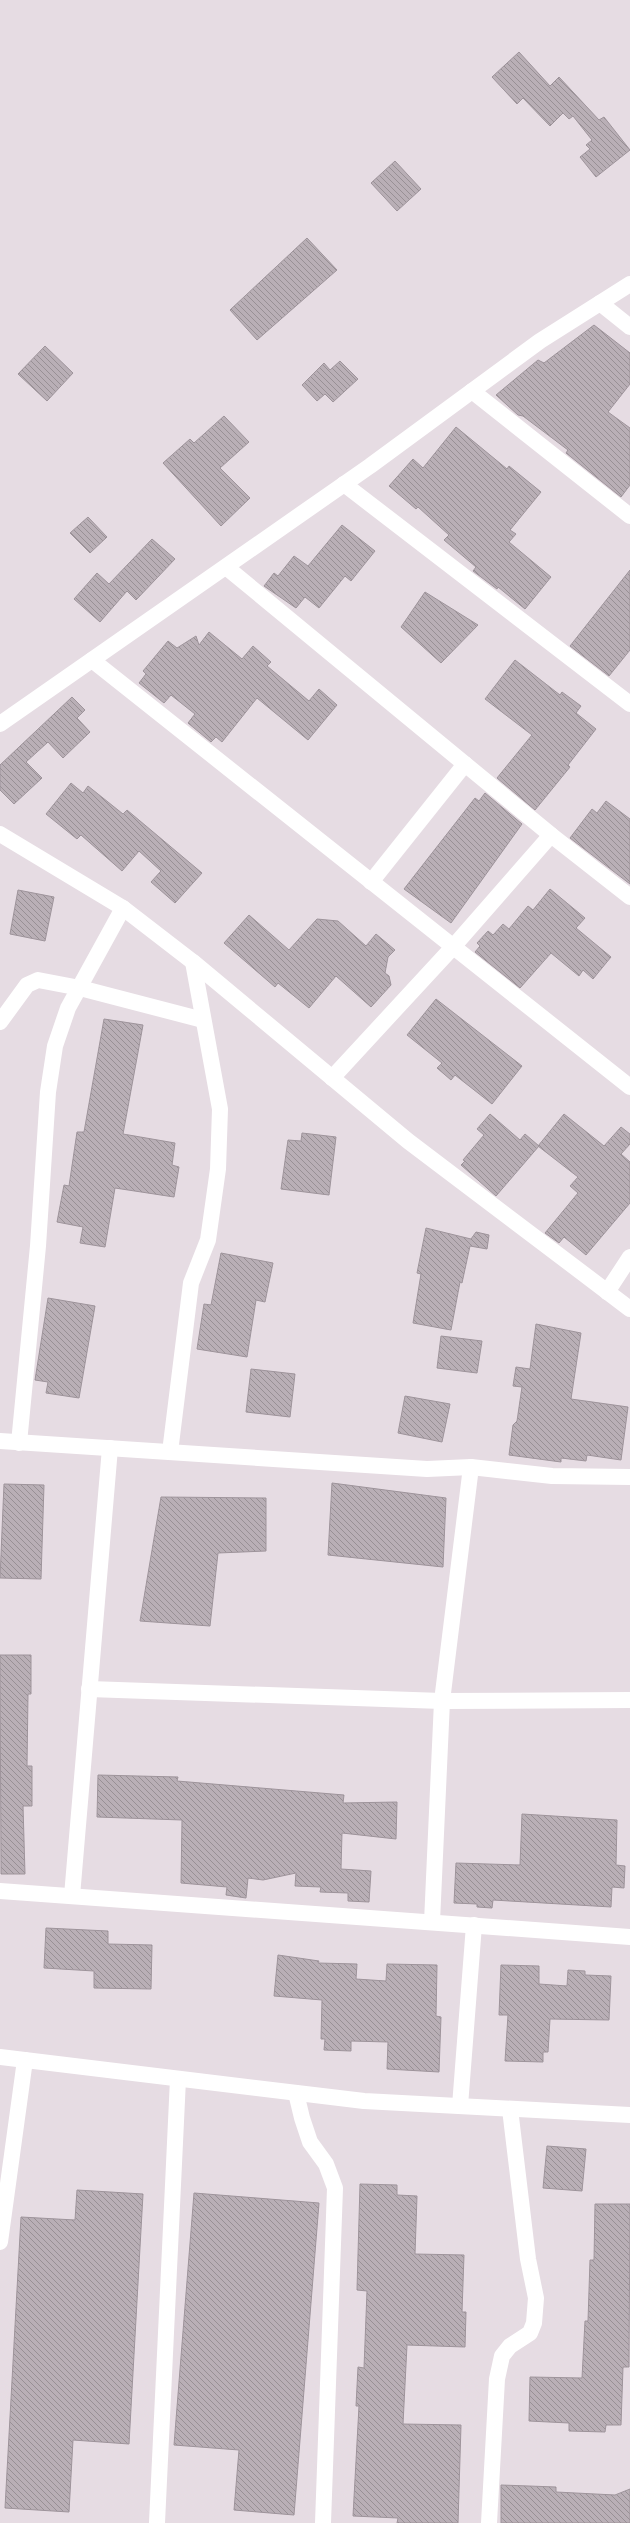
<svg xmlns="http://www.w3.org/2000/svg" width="630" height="2523" viewBox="0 0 630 2523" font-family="'Noto Sans',sans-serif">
  <defs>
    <pattern id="building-back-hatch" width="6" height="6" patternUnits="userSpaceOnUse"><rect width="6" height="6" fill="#b9afb6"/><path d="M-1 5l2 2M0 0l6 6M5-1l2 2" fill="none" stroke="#989095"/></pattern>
  </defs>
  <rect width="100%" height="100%" fill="#e6dce3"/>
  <g fill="url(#building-back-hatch)" stroke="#9e949b">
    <polygon points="519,52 550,86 559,77 599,120 604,117 630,150 596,177 580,157 590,149 586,145 592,140 573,116 569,119 563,113 550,126 523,98 517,104 492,77"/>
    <polygon points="395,161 421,189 397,211 371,183"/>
    <polygon points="307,238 337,270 257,340 230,310"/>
    <polygon points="594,325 630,353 630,384 608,412 630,428 630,485 621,497 566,453 568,450 523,416 518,415 496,395 538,360 544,363"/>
    <polygon points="45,346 73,373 47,401 18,374"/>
    <polygon points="340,361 358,379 333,402 325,394 317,401 302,385 324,363 330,370"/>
    <polygon points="224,416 249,442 220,468 250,498 221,526 163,463 190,439 194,443"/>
    <polygon points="456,427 507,469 509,466 541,492 510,530 516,534 509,542 551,577 525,609 498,587 497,589 473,571 476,567 444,540 449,535 418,507 416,509 389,486 413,459 423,468"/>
    <polygon points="88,517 107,537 90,553 70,533"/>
    <polygon points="342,525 375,551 351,581 345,576 319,608 305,597 296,608 264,586 274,573 278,576 294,556 308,566"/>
    <polygon points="152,539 175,559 136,600 127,591 100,622 74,599 97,573 109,584"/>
    <polygon points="630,570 630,650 609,676 570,646"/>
    <polygon points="425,592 478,625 441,663 401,627"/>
    <polygon points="209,632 242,659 253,646 271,662 267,666 309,701 319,689 337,705 308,740 257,698 222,742 216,737 211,742 188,723 195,714 171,695 164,703 139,683 146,674 143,671 168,641 177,648 196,636 199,645"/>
    <polygon points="515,660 560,695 562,692 581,706 576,713 596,729 568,765 570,767 535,810 497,778 532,735 485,699"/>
    <polygon points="72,697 85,710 77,718 90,732 63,758 48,742 26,762 42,778 14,804 0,790 0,765"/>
    <polygon points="71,783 83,793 88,786 123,814 127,810 202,873 175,903 151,882 161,871 139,851 122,871 81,835 77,839 46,814"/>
    <polygon points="485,793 522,824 451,923 404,889 475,798 479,801"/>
    <polygon points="606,801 630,819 630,884 570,838 592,809 597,813"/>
    <polygon points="550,889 585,918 576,928 611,957 593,979 583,970 579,976 551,953 520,988 475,952 480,946 477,943 488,931 493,935 503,924 509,929 528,906 533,910"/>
    <polygon points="18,890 54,897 45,941 10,934"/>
    <polygon points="249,915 289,950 317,919 338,921 366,946 376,934 395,950 388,957 385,973 389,976 391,985 371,1007 336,976 309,1008 278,983 275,987 224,943"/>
    <polygon points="436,999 522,1066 492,1104 455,1075 451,1080 437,1068 442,1063 407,1035"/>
    <polygon points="104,1019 143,1025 123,1134 175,1143 172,1165 179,1167 174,1197 115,1188 105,1247 80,1243 83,1227 57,1222 64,1185 69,1186 77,1132 84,1132"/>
    <polygon points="490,1114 520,1140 525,1134 539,1146 496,1196 461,1165 465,1161 463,1160 484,1135 477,1129"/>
    <polygon points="564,1114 604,1146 621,1127 630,1134 630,1144 621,1154 630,1162 630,1203 586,1255 564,1237 559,1243 545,1233 578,1193 570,1186 578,1177 538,1146"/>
    <polygon points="302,1133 336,1137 329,1195 281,1189 288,1140 301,1141"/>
    <polygon points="426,1228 471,1239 476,1232 489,1235 487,1249 470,1246 462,1283 460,1282 451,1330 413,1323 421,1274 417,1273"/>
    <polygon points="221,1253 273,1263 265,1302 256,1300 247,1357 197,1349 204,1304 211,1305"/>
    <polygon points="48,1298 95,1306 79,1398 46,1393 48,1382 35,1380"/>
    <polygon points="536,1324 581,1333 571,1399 628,1407 621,1460 587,1455 586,1461 561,1458 561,1462 509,1455 513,1425 517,1421 522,1387 513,1386 516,1367 530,1369"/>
    <polygon points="441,1336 482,1341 477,1373 437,1368"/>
    <polygon points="251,1369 295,1374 290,1417 246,1412"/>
    <polygon points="405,1396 450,1404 442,1442 398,1433"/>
    <polygon points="332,1483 446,1498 443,1567 328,1555"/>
    <polygon points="4,1484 44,1485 41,1579 0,1578"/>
    <polygon points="161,1497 266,1498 266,1551 218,1553 210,1626 140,1621"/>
    <polygon points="0,1655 31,1655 31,1694 28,1694 27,1766 32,1766 32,1806 23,1806 25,1874 1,1874"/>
    <polygon points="98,1775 178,1777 177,1781 344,1795 343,1803 397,1802 396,1839 342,1833 341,1869 371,1871 369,1902 348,1901 348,1893 320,1892 321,1887 295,1886 296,1873 263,1880 248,1878 246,1898 226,1895 227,1887 181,1883 182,1820 97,1817"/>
    <polygon points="522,1814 617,1820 616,1865 625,1866 624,1888 612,1887 611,1907 493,1900 492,1908 477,1907 477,1904 454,1903 456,1863 520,1865"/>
    <polygon points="46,1928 108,1931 108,1944 152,1945 151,1989 94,1988 94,1971 44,1968"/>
    <polygon points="278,1955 319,1961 318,1963 357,1964 356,1979 386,1981 387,1964 437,1965 436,2016 441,2017 439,2072 387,2069 388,2042 351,2041 351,2051 324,2050 325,2039 321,2039 322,2000 274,1996"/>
    <polygon points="501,1965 539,1966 539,1984 567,1986 568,1970 585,1971 585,1975 611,1976 609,2020 550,2019 548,2052 543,2052 543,2062 505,2061 508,2015 499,2015"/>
    <polygon points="547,2146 586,2149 582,2191 543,2188"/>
    <polygon points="360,2184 397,2185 397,2195 417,2196 415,2254 464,2255 462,2312 466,2312 465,2347 407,2345 403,2424 461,2425 458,2523 397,2523 398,2518 353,2516 359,2406 356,2406 358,2367 364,2368 367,2291 357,2290"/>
    <polygon points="77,2190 143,2194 129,2444 73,2440 69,2512 5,2508 21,2217 75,2220"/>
    <polygon points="194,2193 319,2203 294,2515 234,2510 239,2450 174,2445"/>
    <polygon points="595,2204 630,2204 629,2367 623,2367 621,2425 606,2425 605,2432 569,2431 569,2423 529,2421 530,2377 582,2378 585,2321 588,2321 590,2260 594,2260"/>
    <polygon points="501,2485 556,2487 556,2492 615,2495 630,2489 630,2523 501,2523"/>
  </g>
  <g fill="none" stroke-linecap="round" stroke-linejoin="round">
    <g stroke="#fff" stroke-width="16">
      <polyline points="600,303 630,327"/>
      <polyline points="472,391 630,516"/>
      <polyline points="344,484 630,704"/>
      <polyline points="226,567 551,835 630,897"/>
      <polyline points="92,660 630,1087"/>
      <polyline points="0,724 370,466 540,341 630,284"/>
      <polyline points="0,834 123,908 193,962 408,1141 630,1309"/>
      <polyline points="371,882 465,764"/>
      <polyline points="0,1022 27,985 38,980 80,988 203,1020"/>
      <polyline points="332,1078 453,947 551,835"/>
      <polyline points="607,1292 630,1257"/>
      <polyline points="0,1441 427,1469 471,1467 552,1476 630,1477"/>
      <polyline points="19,1443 38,1246 48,1092 55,1046 68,1008 123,908"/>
      <polyline points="170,1452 191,1283 208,1240 218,1169 220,1109 193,962"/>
      <polyline points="89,1689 442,1701 630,1700"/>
      <polyline points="0,1891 630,1937"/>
      <polyline points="72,1896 110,1448"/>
      <polyline points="432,1922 442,1701 471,1467"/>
      <polyline points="0,2057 364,2101 630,2115"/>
      <polyline points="296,2093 302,2118 310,2142 326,2164 335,2188 323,2523"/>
      <polyline points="460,2106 474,1925"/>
      <polyline points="0,2242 25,2060"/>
      <polyline points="157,2523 178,2079"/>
      <polyline points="489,2523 497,2379 502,2356 510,2346 530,2333 534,2323 536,2298 528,2259 510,2109"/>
    </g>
  </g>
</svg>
